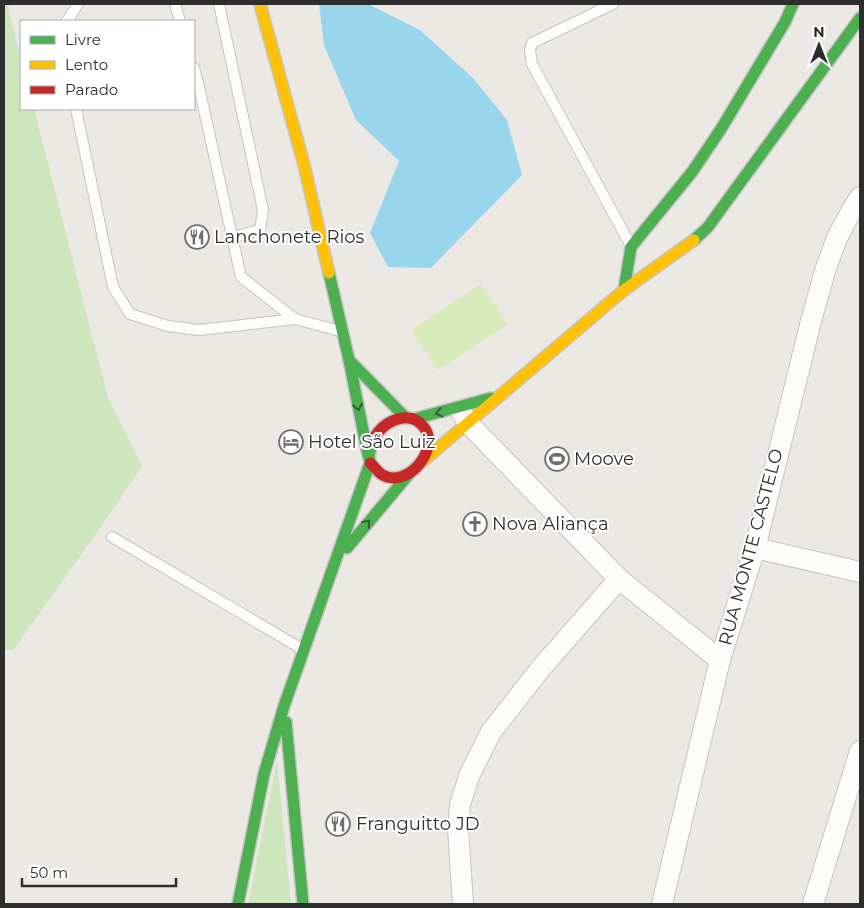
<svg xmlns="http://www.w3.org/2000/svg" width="864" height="908" viewBox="0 0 864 908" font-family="Montserrat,sans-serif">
  <rect width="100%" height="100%" fill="#ece8e4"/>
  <g fill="#cee6be">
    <polygon points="4,4 12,4 8,7 21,59 21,109 34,109 108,398 142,466 100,528 13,650 4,651"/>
    <polygon points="277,760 291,904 248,904"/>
  </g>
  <polygon fill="#d9eabb" points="481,284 508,324 438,370 411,330"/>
  <polygon fill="#99d6ec" points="319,4 368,4 420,30 473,78 507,120 522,175 431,268 388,267 370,233 399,161 356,120 324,45"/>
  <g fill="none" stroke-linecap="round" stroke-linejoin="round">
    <g stroke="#c5c4c5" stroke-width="12">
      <g id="lane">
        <polyline points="175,4 180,21"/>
        <polyline points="219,4 263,210 260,230 233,237"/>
        <polyline points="613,4 532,43 530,50 532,64 631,246"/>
        <polyline points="67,21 78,4"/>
        <polyline points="194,68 199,87 241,277 295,319 340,331"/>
        <polyline points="76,109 113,287 130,314 168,326 199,330 295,319"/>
        <polyline points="112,537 302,649"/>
      </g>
    </g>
    <g stroke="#c5c4c5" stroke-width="22">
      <g id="street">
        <polyline points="461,411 468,423 619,579 720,660"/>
        <polyline points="755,548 860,572"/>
        <polyline points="463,904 458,829 460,805 469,776 491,732 541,668 619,579"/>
        <polyline points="662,904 720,660 755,548 811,321 825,271 837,238 853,208 860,197"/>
        <polyline points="813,904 860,751"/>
      </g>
    </g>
    <g stroke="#c5c4c5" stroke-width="14">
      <g id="fast">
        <polyline points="694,240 708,227 860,18"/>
        <polyline points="329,273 349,360 368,455"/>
        <polyline points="624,290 631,247 692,172 721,129 785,22 793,4"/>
        <polyline points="349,360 405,417"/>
        <polyline points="414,419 491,398"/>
        <polyline points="347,548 409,474"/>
        <polyline points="286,722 303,904"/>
        <polyline points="238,904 264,774 284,706 370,463 369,455 373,440"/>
      </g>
    </g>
    <g stroke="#c5c4c5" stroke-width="14">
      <g id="slow">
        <polyline points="260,4 304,165 329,273"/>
        <polyline points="423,461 624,290 694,240"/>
      </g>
    </g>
    <g stroke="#c5c4c5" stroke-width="14">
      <path id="jam" d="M370,463C374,466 377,471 381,474C407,491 442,448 423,426C418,420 411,417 403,418C389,420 379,429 373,440"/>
    </g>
    <use href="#lane" stroke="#fcfcfb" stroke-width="10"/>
    <use href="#street" stroke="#fcfcfb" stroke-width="20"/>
    <use href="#fast" stroke="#4caf50" stroke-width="11"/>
    <use href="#slow" stroke="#ffc107" stroke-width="11"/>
    <use href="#jam" stroke="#c62828" stroke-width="11"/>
  </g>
  <defs><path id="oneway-chevron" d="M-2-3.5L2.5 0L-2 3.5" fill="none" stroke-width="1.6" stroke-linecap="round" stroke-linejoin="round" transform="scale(1.25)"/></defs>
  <g stroke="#385b3a">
    <use href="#oneway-chevron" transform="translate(358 407) rotate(79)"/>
    <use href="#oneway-chevron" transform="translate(439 413) rotate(167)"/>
    <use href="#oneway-chevron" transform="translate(367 523) rotate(-50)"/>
  </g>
  <defs>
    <g id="restaurant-ring" transform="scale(1.25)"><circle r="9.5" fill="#fff" stroke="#706f6e" stroke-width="1.5"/><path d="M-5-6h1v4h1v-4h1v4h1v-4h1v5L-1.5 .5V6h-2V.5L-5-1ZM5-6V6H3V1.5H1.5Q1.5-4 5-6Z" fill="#706f6e"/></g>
    <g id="hotel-ring" transform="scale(1.25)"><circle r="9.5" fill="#fff" stroke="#706f6e" stroke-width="1.5"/><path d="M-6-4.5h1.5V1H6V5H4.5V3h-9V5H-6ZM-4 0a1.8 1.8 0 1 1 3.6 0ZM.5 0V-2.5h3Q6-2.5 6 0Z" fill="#706f6e"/></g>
    <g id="stadium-ring" transform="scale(1.25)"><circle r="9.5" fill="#fff" stroke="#706f6e" stroke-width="1.5"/><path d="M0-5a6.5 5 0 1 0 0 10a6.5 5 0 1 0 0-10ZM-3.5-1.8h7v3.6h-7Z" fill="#706f6e"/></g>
    <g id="church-ring" transform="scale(1.25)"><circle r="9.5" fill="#fff" stroke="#706f6e" stroke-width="1.5"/><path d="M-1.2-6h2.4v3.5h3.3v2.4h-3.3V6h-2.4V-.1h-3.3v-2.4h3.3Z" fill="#706f6e"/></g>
  </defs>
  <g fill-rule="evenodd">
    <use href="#restaurant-ring" x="197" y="237"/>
    <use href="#hotel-ring" x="291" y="442"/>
    <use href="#stadium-ring" x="557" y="459"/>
    <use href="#church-ring" x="475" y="524"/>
    <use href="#restaurant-ring" x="338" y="824"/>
  </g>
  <g text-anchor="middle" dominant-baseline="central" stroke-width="4" stroke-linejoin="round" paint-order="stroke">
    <g font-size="18" fill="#2e2e2e" stroke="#fff" text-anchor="start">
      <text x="214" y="237">Lanchonete Rios</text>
      <text x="308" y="442">Hotel São Luiz</text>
      <text x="574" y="459">Moove</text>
      <text x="492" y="524">Nova Aliança</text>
      <text x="356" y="824">Franguitto JD</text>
    </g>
    <g font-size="18" fill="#2e2e2e" stroke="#fff">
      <text transform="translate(751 547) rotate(-75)">RUA MONTE CASTELO</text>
    </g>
  </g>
  <rect width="864" height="908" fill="none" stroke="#2e2e2e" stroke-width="10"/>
  <rect x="20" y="20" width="175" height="90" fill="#ffffff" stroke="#ababab"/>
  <rect x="30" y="36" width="25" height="8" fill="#4caf50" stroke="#ababab"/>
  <text x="65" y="45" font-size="15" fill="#2e2e2e">Livre</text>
  <rect x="30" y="61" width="25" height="8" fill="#ffc107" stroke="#ababab"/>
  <text x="65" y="70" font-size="15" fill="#2e2e2e">Lento</text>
  <rect x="30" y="86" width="25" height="8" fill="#c62828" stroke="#ababab"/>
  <text x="65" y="95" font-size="15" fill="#2e2e2e">Parado</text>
  <g transform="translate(819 45)" stroke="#ffffff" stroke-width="4" paint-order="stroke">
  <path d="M0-4L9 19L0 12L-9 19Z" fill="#2e2e2e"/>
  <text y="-8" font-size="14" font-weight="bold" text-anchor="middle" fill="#2e2e2e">N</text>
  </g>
  <path d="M22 878v8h154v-8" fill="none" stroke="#2e2e2e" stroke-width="2.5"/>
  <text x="30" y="878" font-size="15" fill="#2e2e2e" stroke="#ffffff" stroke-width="4" paint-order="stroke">50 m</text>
</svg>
